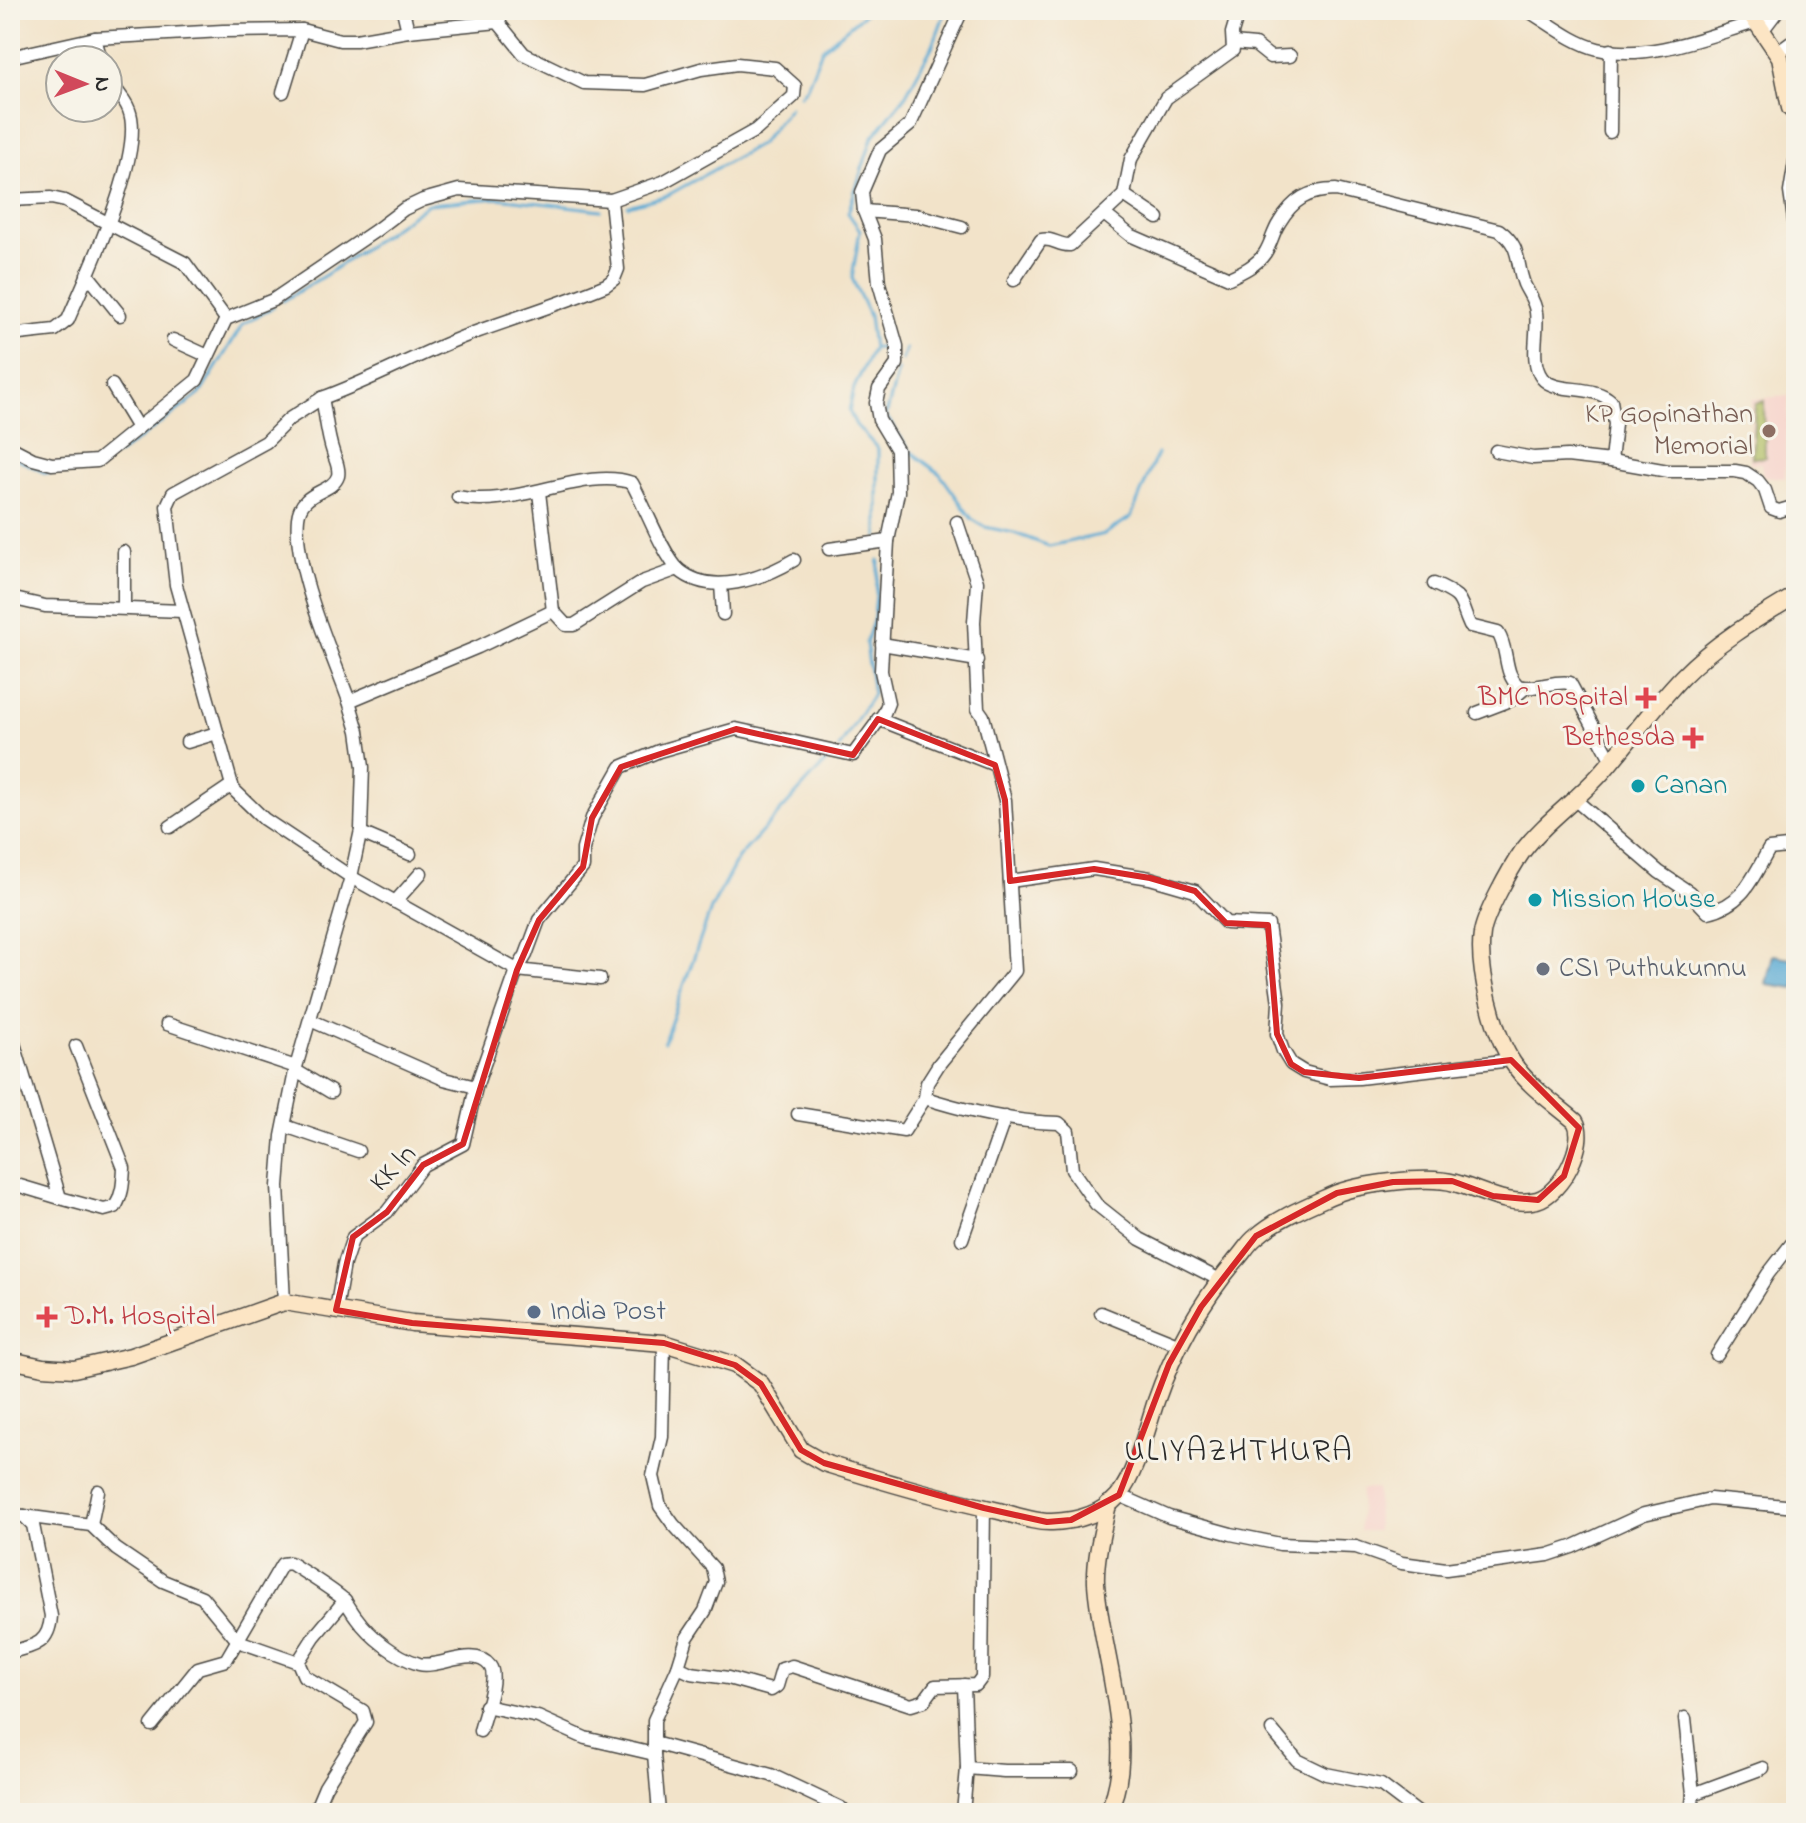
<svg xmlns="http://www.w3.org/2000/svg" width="1806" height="1823" viewBox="0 0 1806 1823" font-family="'Indie Flower',sans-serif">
  <rect width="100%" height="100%" fill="#f7f3e8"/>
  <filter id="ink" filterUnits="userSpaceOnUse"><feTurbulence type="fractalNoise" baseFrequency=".0125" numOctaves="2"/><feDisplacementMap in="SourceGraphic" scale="16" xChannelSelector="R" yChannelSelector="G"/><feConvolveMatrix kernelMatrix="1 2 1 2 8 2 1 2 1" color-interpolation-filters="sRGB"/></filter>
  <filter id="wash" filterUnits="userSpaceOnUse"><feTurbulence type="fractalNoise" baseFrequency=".006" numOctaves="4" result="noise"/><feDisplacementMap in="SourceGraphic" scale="32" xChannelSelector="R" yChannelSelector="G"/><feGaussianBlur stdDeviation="1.8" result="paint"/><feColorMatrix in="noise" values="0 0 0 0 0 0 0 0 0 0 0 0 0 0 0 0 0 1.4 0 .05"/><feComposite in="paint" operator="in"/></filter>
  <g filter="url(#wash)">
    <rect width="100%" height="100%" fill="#f2e3c9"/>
    <g fill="#f7d1c9">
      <polygon points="1789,396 1785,478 1763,476 1761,463 1750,464 1752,399"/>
      <polygon points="1377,1489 1377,1531 1360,1531 1361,1490"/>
    </g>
    <polygon fill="#aebc5e" stroke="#6c7444" stroke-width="2" points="1764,401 1765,457 1752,458 1755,404"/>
    <polygon fill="#5aaad4" stroke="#426a80" stroke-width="2" points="1773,955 1796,959 1795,988 1766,984"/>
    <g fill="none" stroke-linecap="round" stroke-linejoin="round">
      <g stroke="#5aaad4" stroke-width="3">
        <polyline points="800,95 807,87 822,49 869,10"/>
        <polyline points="628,206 668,195 760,144 790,107"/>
        <polyline points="283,301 327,274 428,204 498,198 601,210"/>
        <polyline points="873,348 887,348"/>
        <polyline points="902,360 906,349"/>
        <polyline points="898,371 886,416 910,451 940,474 972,519 985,527 1014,533 1049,546 1105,534 1131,517 1157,454"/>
        <polyline points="10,455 45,473 91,467"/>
        <polyline points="109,458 121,452 200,394 243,324 273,307"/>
        <polyline points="878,537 878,449 856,425 849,411 854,388 873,348 869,316 852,278 860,230 848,213 872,138 904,98 933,45 946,10"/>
        <polyline points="839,748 873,694 866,643 874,618 879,560"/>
        <polyline points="664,1042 711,909 738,858 834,753"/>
      </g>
    </g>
  </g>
  <g filter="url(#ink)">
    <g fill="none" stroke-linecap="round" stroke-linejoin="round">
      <g stroke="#494743" stroke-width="15">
        <g id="street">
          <polyline points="403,10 408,31"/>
          <path d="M1527,10C1549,23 1573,43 1598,49C1650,61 1707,36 1756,22"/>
          <polyline points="1762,31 1778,10"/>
          <polyline points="95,38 101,60"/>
          <polyline points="1233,43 1255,45 1270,57 1290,56"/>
          <polyline points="1777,53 1796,39"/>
          <polyline points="10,57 95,38 223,31 302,30 340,40 356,40 408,31 498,22 505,10"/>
          <polyline points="283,92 302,30"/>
          <polyline points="1610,132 1611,50"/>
          <polyline points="1796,156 1790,192 1795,227 1794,293 1796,293"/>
          <polyline points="1124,195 1158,218"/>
          <polyline points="10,200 51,198 65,201 185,263 226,319"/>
          <polyline points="864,211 916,215 962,227"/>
          <path d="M1104,214L1130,235L1229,278C1242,272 1257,265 1265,253C1271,244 1273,232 1279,223C1293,199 1309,190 1336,190L1499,230C1522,247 1515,260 1524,284C1528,293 1535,301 1536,312C1539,332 1529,361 1542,378C1555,394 1594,384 1611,401L1615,424L1611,461"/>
          <polyline points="87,274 120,315"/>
          <path d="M1014,280L1041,240C1052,237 1059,246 1070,245L1124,195L1131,159L1166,98L1233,50L1232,33L1238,13"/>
          <path d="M10,335L55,330L68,320C86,277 146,153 129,110C125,99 115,89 108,80"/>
          <polyline points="173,340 208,356"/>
          <polyline points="112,385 138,428"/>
          <polyline points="322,398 289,419 266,442 173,493 167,506 176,585 233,789 264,819 351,877 517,970 600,979"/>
          <polyline points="10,447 33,459 52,464 97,461 197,380 226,319 273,300 375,231 404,209 423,200 459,190 611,200 663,182 756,130 794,96 795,86 775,68 737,64 701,69 645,85 584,83 524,54 498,22"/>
          <polyline points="1496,451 1533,458 1567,456 1611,461 1668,471 1735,471 1746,473 1758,481 1765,490 1771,508 1779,511 1796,506"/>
          <polyline points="539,492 553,611 566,625 574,625 642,582 678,569"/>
          <path d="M458,497C515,509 586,466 632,483C643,502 664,557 679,570C711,597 762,579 794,560"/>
          <path d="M957,522L977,582L974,622L978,709L983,716L1005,800L1015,971L939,1064L927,1083L925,1098C969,1112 1014,1122 1059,1123L1068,1131L1072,1170L1096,1204L1140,1239L1220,1280"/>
          <polyline points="829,549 888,541"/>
          <polyline points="721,584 723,614"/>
          <path d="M1434,584C1467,599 1457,598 1470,626L1498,633C1509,650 1503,672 1518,686C1535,691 1552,680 1570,683L1612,761"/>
          <polyline points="10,598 45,606 183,611"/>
          <polyline points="124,608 124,552"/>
          <path d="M553,611L478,647L349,701C332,653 293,568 298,518C301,490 332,494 338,476C340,467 335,460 333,452C327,435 326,416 322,398C372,380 418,354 468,335C514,318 561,304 606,285L614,279L618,269L611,200"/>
          <polyline points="882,644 977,660"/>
          <polyline points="1477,713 1511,700 1525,688"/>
          <polyline points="878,719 995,765"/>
          <polyline points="187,742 217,733"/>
          <path d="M1573,798L1659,872L1689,892L1708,912C1743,905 1753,877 1769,849L1796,846"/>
          <polyline points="170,827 232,785"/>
          <polyline points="361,833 410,854"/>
          <polyline points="1010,881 1094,869 1150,878 1195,891 1226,923 1268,925 1279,1003 1277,1034 1283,1051 1291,1064 1304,1072 1330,1079 1359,1078 1511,1060"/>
          <polyline points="395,902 421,873"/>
          <polyline points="310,1020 444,1079 476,1087"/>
          <polyline points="167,1024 296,1067"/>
          <polyline points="10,1030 60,1198 10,1183"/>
          <polyline points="296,1071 331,1092"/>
          <polyline points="798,1114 904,1131 925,1098"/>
          <polyline points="285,1126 358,1151"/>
          <path d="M60,1198L104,1210L115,1207C123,1194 123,1183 124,1168L76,1046"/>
          <polyline points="962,1239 1005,1117"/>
          <polyline points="284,1302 278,1186 282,1136 296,1067 351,877 361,830 363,767 358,731 349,701"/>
          <polyline points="336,1310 344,1264 353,1237 387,1212 423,1165 463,1144 476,1087 517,970 526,955 539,920 583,867 583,849 592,818 621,767 659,751 736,729 853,755 884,713 888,703 881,671 888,541 898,492 897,450 879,420 876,403 879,389 897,364 897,346 879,283 875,239 864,211 862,192 880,150 910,125 962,10"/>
          <polyline points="1101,1313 1180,1345"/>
          <polyline points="1717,1355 1768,1274 1796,1238"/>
          <polyline points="1119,1495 1169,1517 1231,1534 1280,1544 1356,1547 1402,1563 1446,1569 1548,1555 1572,1547 1644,1514 1710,1499 1796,1507"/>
          <path d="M10,1515L24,1516L33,1525L51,1616C49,1644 35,1646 10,1652"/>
          <polyline points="24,1516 91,1525 116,1549 163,1581 202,1597 238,1641 298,1662"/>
          <polyline points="91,1525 98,1491"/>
          <polyline points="678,1667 691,1673 728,1678 771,1690 777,1686 782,1669 792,1666 911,1705 924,1701 935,1686 976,1685 982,1677 984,1508"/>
          <polyline points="485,1706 538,1717 585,1738 654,1754"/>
          <polyline points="1685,1718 1693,1794 1691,1813"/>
          <path d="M152,1725L198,1668L226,1660L282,1564L290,1563C307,1574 326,1585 342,1598C348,1603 351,1611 356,1617C370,1637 396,1657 419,1664C439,1669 474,1645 490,1666C499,1678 483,1717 480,1731"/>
          <polyline points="1272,1730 1297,1760 1326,1774 1381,1785 1418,1813"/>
          <polyline points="654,1743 771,1775 841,1808 845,1813"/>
          <polyline points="967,1768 1004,1771 1072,1771"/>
          <polyline points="1693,1794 1763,1768"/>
          <polyline points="314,1813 325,1787 366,1722 363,1711 304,1676 298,1662 314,1637 345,1600"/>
          <polyline points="659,1813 654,1754 654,1720 678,1667 687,1638 705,1611 716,1582 713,1568 673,1524 660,1506 653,1476 662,1437 664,1343"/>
          <polyline points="963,1813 967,1768 964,1685"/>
        </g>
      </g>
      <g stroke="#494743" stroke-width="19">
        <g id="secondary">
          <polyline points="1748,10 1780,57 1790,108 1796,114"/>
          <path d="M10,1360L43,1367L74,1369L131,1356L284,1302L412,1323L664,1343L735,1365L761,1384L801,1450L824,1463C881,1481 940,1498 999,1511C1015,1515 1035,1523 1052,1522C1075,1521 1101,1515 1118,1496C1136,1474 1147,1428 1156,1401C1174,1349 1201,1302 1236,1260C1243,1253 1248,1243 1256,1237C1276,1219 1305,1207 1330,1196C1356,1184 1427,1175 1455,1183C1481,1190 1508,1207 1537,1200C1561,1194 1588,1142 1575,1121C1554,1103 1528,1086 1513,1063C1494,1035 1477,967 1482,934C1484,916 1511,868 1522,852C1545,821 1579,799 1604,770C1630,740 1654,706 1682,677C1715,643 1756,619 1796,595"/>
          <path d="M1107,1813C1141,1752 1100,1651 1096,1583C1095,1557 1103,1529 1108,1504"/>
        </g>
      </g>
      <use href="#street" stroke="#fff" stroke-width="12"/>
      <use href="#secondary" stroke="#fce5c4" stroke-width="16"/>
    </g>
  </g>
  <path fill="none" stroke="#d62828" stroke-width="6" stroke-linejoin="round" d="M878,719L995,765L1005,800L1010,881L1094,869L1150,878L1195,891L1226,923L1268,925L1277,1034L1291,1064L1304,1072L1359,1078L1511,1060L1579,1128L1564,1176L1538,1200L1493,1196L1452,1181L1393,1182L1337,1193L1256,1236L1201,1307L1169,1364L1119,1495L1071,1520L1047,1522L984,1508L824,1463L801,1450L761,1384L735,1365L664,1343L412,1323L336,1310L353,1237L387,1212L423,1165L463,1144L517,970L539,920L583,867L592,818L621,767L736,729L853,755Z"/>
  <circle fill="#8d6e63" stroke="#f7f3e8" stroke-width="3" cx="1769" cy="431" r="8"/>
  <g fill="#e0444e" stroke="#f7f3e8" stroke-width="3">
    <path d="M1642 686h8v8h8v8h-8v8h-8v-8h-8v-8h8z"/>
    <path d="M1689 726h8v8h8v8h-8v8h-8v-8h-8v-8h8z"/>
    <path d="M43 1305h8v8h8v8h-8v8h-8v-8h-8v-8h8z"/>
  </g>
  <g fill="#0f9aa8" stroke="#f7f3e8" stroke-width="3">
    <circle cx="1638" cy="786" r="8"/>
    <circle cx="1535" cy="900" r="8"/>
  </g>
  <circle fill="#6b7280" stroke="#f7f3e8" stroke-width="3" cx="1543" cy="969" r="8"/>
  <circle fill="#5c6f8a" stroke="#f7f3e8" stroke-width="3" cx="534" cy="1312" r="8"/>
  <g text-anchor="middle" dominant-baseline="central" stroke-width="6" stroke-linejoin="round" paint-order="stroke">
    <g font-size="28" fill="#785e54" stroke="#f7f3e8" text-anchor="end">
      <text x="1753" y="415">KP Gopinathan<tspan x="1753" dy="32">Memorial</tspan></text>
    </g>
    <g font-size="28" fill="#be3a42" stroke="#f7f3e8" text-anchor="end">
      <text x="1628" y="698">BMC hospital</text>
      <text x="1675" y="738">Bethesda</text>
      <text x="65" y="1317" text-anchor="start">D.M. Hospital</text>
    </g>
    <g font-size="28" fill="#0d838f" stroke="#f7f3e8" text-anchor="start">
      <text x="1654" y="786">Canan</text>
      <text x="1551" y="900">Mission House</text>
    </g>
    <g font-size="28" fill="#5b616d" stroke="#f7f3e8" text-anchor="start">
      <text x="1559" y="969">CSI Puthukunnu</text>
    </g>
    <g font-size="28" fill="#2b2b2b" stroke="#f7f3e8">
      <text transform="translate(394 1169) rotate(-46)">KK ln</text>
    </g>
    <g font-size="28" fill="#4e5e75" stroke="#f7f3e8" text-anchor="start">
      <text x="550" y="1312">India Post</text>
    </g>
    <g font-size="32" letter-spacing="2" fill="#2b2b2b" stroke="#f7f3e8">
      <text x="1239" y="1452">ULIYAZHTHURA</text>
    </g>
  </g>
  <rect width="1806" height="1823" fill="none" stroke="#f7f3e8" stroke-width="40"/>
  <g transform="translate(84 84) rotate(91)"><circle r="38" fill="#f7f3e8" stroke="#a5a39c" stroke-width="2"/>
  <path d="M0-6L14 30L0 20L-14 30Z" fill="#d1495b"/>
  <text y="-12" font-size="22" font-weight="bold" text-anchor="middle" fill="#2b2b2b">N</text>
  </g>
</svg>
